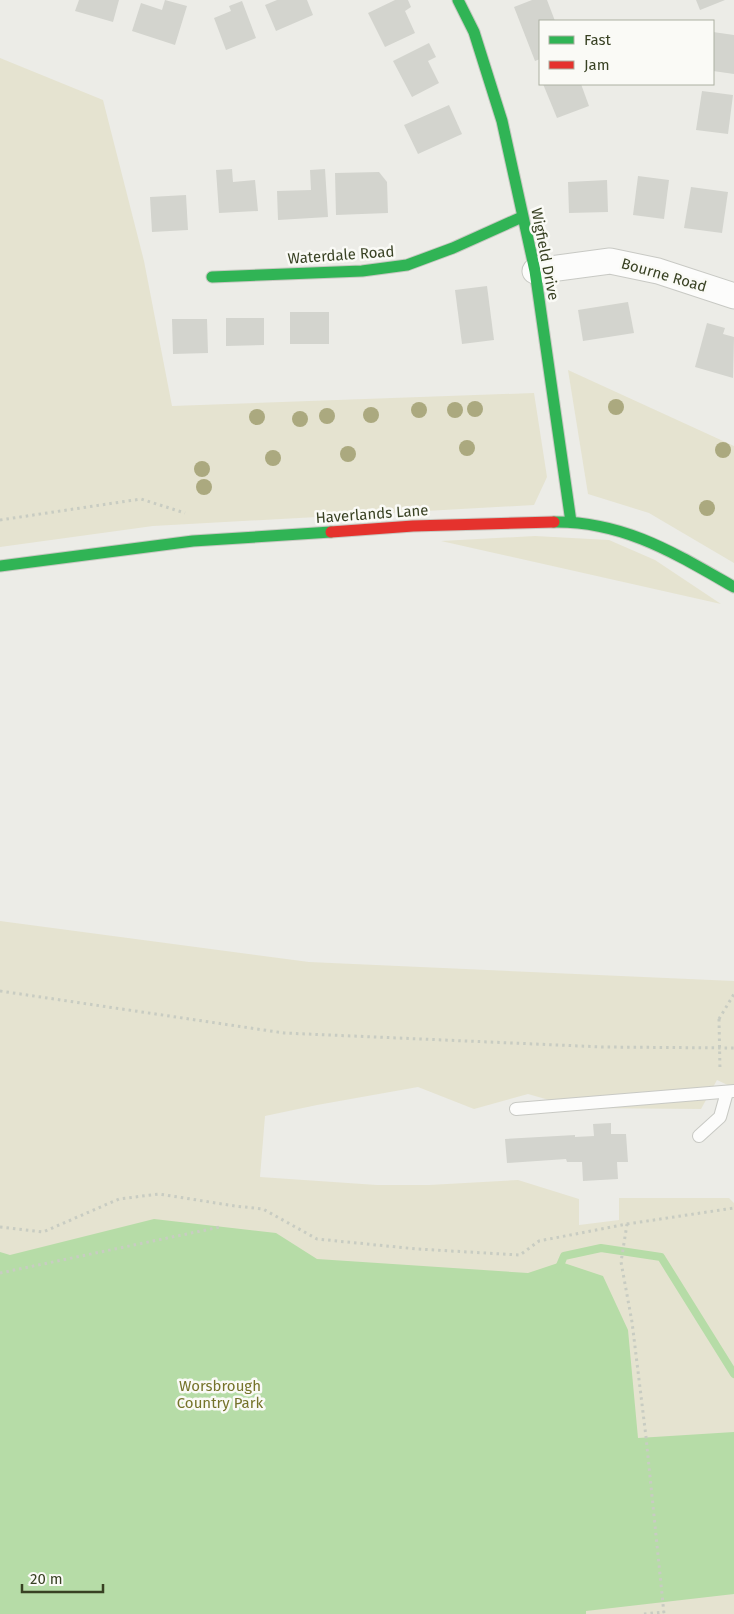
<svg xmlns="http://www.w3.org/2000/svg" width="734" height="1614" viewBox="0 0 734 1614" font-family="'Fira Sans',sans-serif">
  <rect width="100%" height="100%" fill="#ecece7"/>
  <g fill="#e5e3d0">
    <polygon points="0,58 103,100 144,261 172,406 534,393 547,477 534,505 153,526 0,547"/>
    <polygon points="568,370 734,446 734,563 649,513 588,494"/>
    <polygon points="535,536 609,540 655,560 721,604 441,541"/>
    <polygon points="0,921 309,962 734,981 734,1088 717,1080 701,1109 577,1108 528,1094 474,1109 418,1087 317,1105 265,1116 260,1177 377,1185 429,1185 518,1180 579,1199 579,1225 619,1220 619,1198 729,1198 734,1203 734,1614 0,1614"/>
  </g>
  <polygon fill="#b6dca7" points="154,1219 276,1233 317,1259 528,1273 561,1262 603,1276 628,1330 638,1438 734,1432 734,1594 586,1611 586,1614 0,1614 0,1252 10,1255"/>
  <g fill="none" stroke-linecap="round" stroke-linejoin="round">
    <polyline stroke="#b6dca7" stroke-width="8" points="558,1270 564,1256 601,1248 661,1257 734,1374"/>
  </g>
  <g fill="#d3d4ce">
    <polygon points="79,0 119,0 113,22 75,11"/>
    <polygon points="165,0 187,6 175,45 132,31 141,3 162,10"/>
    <polygon points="277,0 307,0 313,15 276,31 265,5"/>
    <polygon points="395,0 408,0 411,7 405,11 415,33 385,47 368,13"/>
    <polygon points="532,0 547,0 555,21 540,21 540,59 535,61 514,7"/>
    <polygon points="696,0 725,0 700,10"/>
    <polygon points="242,1 256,38 226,50 214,18 231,11 229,6"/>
    <polygon points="713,32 734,35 734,74 713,71"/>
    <polygon points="429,43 436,57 428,61 439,83 412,97 393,61"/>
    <polygon points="543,84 581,84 589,106 557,118"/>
    <polygon points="702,91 733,95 728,134 696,130"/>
    <polygon points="449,105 462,134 418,154 404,125"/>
    <polygon points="232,169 233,182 255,180 258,211 219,213 216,170"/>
    <polygon points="325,169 328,217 278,220 277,191 311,190 310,170"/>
    <polygon points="379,172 387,182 388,213 336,215 335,173"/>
    <polygon points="638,176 669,180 664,219 633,215"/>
    <polygon points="607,180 608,212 569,213 568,182"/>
    <polygon points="691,187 728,192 722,233 684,228"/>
    <polygon points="186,195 188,230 152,232 150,197"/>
    <polygon points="487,286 494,340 462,344 455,290"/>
    <polygon points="628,302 634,333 583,341 578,310"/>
    <rect x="290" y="312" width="39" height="32"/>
    <polygon points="226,318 264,318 264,345 226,346"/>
    <polygon points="172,319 207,319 208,353 173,354"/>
    <polygon points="707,323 725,328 723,334 734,337 733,378 695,367"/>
    <polygon points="611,1123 611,1134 626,1134 628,1162 617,1162 618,1179 583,1181 582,1162 567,1162 566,1159 507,1163 505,1139 575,1135 575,1137 594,1136 593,1124"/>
  </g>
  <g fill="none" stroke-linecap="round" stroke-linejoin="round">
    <g stroke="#c8c9c4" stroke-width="14">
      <g id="lane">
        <polyline points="516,1109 734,1091"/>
        <polyline points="699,1136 720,1117 727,1092"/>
      </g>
    </g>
    <g stroke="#c8c9c4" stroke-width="27">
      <polyline id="street" points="535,271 610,261 658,271 734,296"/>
    </g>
    <g stroke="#c7c8c1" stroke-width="13">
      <g id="fast">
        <polyline points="458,0 474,32 502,121 535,271 571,522"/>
        <polyline points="212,277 362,271 407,265 453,248 522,217"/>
        <path d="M554,522C624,521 676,554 734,587"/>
        <polyline points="0,566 193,541 331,532"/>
      </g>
    </g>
    <g stroke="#c7c8c1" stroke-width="13">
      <polyline id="jam" points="331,532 413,526 554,522"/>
    </g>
    <g stroke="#c8ccc2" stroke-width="3" stroke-dasharray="2.5 4" stroke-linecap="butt">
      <polyline points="0,520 141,499 185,513"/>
      <polyline points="0,991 284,1033 603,1047 734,1048"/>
      <polyline points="719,1019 734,994"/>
      <polyline points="627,1224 734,1208"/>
      <polyline points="0,1227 43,1232 119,1199 159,1194 235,1206 263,1209 317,1239 417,1249 520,1255 539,1241 627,1224 621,1262 632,1322 646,1437 664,1614"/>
      <polyline points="0,1273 220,1227"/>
      <polyline points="644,1614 664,1612"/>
    </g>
    <use href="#lane" stroke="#fcfcfb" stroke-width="12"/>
    <use href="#street" stroke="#fcfcfb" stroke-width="25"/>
    <use href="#fast" stroke="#30b455" stroke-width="11"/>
    <use href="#jam" stroke="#e5322d" stroke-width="11"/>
    <polyline stroke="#c8ccc2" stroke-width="3" stroke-dasharray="2.5 4" stroke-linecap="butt" points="719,1019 720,1071"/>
  </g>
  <g fill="#aba97f">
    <circle cx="616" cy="407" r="8"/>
    <circle cx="475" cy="409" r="8"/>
    <circle cx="419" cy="410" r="8"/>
    <circle cx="455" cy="410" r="8"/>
    <circle cx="371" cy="415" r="8"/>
    <circle cx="327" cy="416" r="8"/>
    <circle cx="257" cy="417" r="8"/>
    <circle cx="300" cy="419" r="8"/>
    <circle cx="467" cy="448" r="8"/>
    <circle cx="723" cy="450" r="8"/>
    <circle cx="348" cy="454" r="8"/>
    <circle cx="273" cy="458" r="8"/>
    <circle cx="202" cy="469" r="8"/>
    <circle cx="204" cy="487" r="8"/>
    <circle cx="707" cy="508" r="8"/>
  </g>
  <g text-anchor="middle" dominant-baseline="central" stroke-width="5" stroke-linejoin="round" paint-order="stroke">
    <g font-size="15" fill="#384123" stroke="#fafaf6">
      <text transform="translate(545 254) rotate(79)">Wigfield Drive</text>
      <text transform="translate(341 255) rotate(-4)">Waterdale Road</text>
      <text transform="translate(664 275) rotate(16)">Bourne Road</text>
      <text transform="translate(372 514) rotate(-4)">Haverlands Lane</text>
    </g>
    <g font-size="15" fill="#75732a" stroke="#fafaf6">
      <text x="220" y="1386">Worsbrough<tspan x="220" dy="17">Country Park</tspan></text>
    </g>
  </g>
  <rect x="539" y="20" width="175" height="65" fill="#fafaf6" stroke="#acb0a2"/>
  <rect x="549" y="36" width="25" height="8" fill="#30b455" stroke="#acb0a2"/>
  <text x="584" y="45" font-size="15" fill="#384123">Fast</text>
  <rect x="549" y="61" width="25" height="8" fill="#e5322d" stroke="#acb0a2"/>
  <text x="584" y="70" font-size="15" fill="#384123">Jam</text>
  <path d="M22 1584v8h81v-8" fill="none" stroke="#384123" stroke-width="2.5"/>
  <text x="30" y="1584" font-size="15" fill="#384123" stroke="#fafaf6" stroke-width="4" paint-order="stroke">20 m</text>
</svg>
